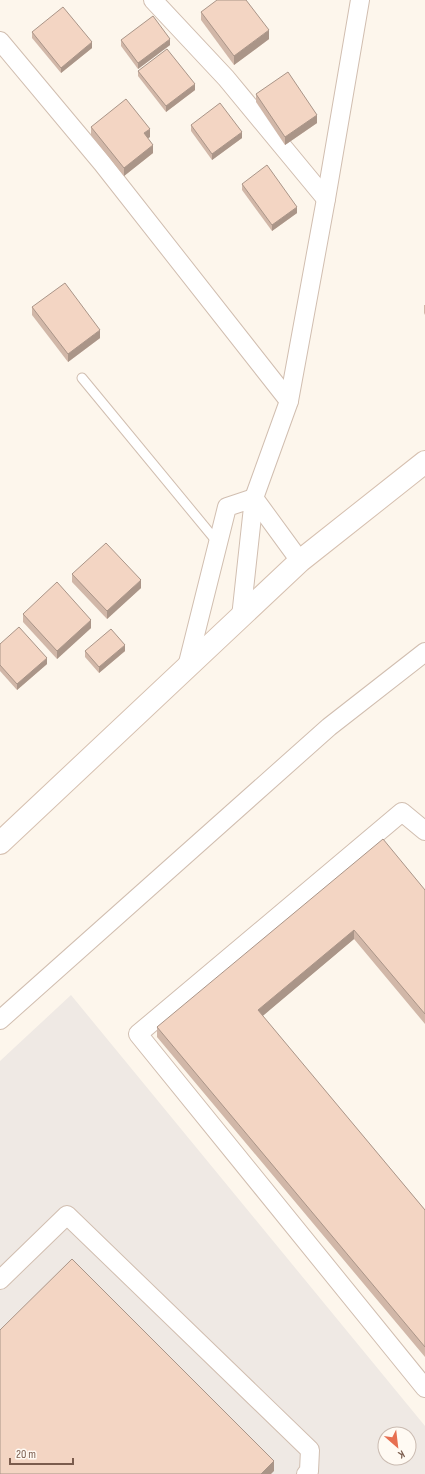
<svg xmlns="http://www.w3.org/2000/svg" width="425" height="1474" viewBox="0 0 425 1474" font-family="'Sofia Sans Condensed',sans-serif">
  <rect width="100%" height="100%" fill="#fdf6ec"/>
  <path fill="#efe9e4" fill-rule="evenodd" d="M71,995L425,1426V1474H0V1061ZM385,1434H409V1458H385Z"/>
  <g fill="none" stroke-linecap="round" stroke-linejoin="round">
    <g stroke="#d1beb0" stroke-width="11">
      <polyline id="service" points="82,378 218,543"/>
    </g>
    <g stroke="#d1beb0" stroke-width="20">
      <g id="minor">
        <polyline points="153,0 226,78 326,199"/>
        <polyline points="0,41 102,163 289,401"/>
        <polyline points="300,561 254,498 289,401 326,199 360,0"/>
        <polyline points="187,667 227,507 254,498 241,617"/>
        <polyline points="425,831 402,812 138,1034 425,1388"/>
        <polyline points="0,1020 329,727 425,652"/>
        <polyline points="0,1280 67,1215 310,1450 309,1471 306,1474"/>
      </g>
    </g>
    <g stroke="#d6c0b0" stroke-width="24">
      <polyline id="secondary" points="0,843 300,561 425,462"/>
    </g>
    <use href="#service" stroke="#fff" stroke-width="9"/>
    <use href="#minor" stroke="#fff" stroke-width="18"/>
    <use href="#secondary" stroke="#fff" stroke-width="22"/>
  </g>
  <g fill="#d1b7a8">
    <polygon points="201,12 269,39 234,65 201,20"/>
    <polygon points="32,32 92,48 61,73 32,38"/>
    <polygon points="121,40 170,45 138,69 121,46"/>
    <polygon points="138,71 195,90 166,112 138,76"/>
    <polygon points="256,94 317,123 285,145 256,102"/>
    <polygon points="191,125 242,138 212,160 191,131"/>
    <polygon points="91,127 150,137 148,138 153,153 124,176 91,135"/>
    <polygon points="242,184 297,213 272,231 242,190"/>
    <polygon points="424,305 425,305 425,315 424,313"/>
    <polygon points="32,307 100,338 68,362 32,315"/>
    <polygon points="72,574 141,588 107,619 72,582"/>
    <polygon points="23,614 91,628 57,659 23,622"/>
    <polygon points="0,644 47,664 17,690 0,671"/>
    <polygon points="85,651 125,651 99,673 85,657"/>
    <polygon points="425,890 425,1024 354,939 262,1016 425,1210 425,1357 157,1037 157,1027"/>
  </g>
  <g fill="#aa9588">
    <polygon points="269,30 269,39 234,65 234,56"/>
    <polygon points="170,39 170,45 138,69 138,63"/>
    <polygon points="92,42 92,48 61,73 61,68"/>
    <polygon points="195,84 195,90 166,112 166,106"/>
    <polygon points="317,115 317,123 285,145 285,137"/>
    <polygon points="150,129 150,137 144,141 144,133"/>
    <polygon points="242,132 242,138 212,160 212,154"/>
    <polygon points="153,145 153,153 124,176 124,168"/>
    <polygon points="297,207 297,213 272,231 272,225"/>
    <polygon points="100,330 100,338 68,362 68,354"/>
    <polygon points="141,580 141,588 107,619 107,611"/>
    <polygon points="91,620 91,628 57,659 57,651"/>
    <polygon points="125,645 125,651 99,673 99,667"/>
    <polygon points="47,658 47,664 17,690 17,684"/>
    <polygon points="354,930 354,939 258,1020 258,1010"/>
    <polygon points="274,1461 274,1471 271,1474 261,1474"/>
  </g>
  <g fill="#f3d5c3" stroke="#aa9588">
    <polygon points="217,0 246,0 269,30 234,56 201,12"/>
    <polygon points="63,7 92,42 61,68 32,32"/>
    <polygon points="153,16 170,39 138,63 121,40"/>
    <polygon points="167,49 195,84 166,106 138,71"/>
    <polygon points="288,72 317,115 285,137 256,94"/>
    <polygon points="126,99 150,129 144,133 153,145 124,168 91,127"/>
    <polygon points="220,103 242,132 212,154 191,125"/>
    <polygon points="267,165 297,207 272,225 242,184"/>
    <polygon points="65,283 100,330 68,354 32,307"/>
    <polygon points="106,543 141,580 107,611 72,574"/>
    <polygon points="57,582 91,620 57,651 23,614"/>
    <polygon points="19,627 47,658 17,684 0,665 0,644"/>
    <polygon points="111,629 125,645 99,667 85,651"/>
    <polygon points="383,839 425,890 425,1014 354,930 258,1010 425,1210 425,1347 157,1027"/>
    <polygon points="72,1259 274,1461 261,1474 0,1474 0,1330"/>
  </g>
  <g transform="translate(397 1446) rotate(152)"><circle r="19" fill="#fffaf3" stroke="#cabbb1"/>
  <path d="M0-3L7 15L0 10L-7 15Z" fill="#e76f51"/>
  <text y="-6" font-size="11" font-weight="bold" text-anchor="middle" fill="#7a5c4d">K</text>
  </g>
  <path d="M10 1458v6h63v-6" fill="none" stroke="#7a5c4d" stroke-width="2"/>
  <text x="16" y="1458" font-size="12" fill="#7a5c4d" stroke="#fffaf3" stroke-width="3" paint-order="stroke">20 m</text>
</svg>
